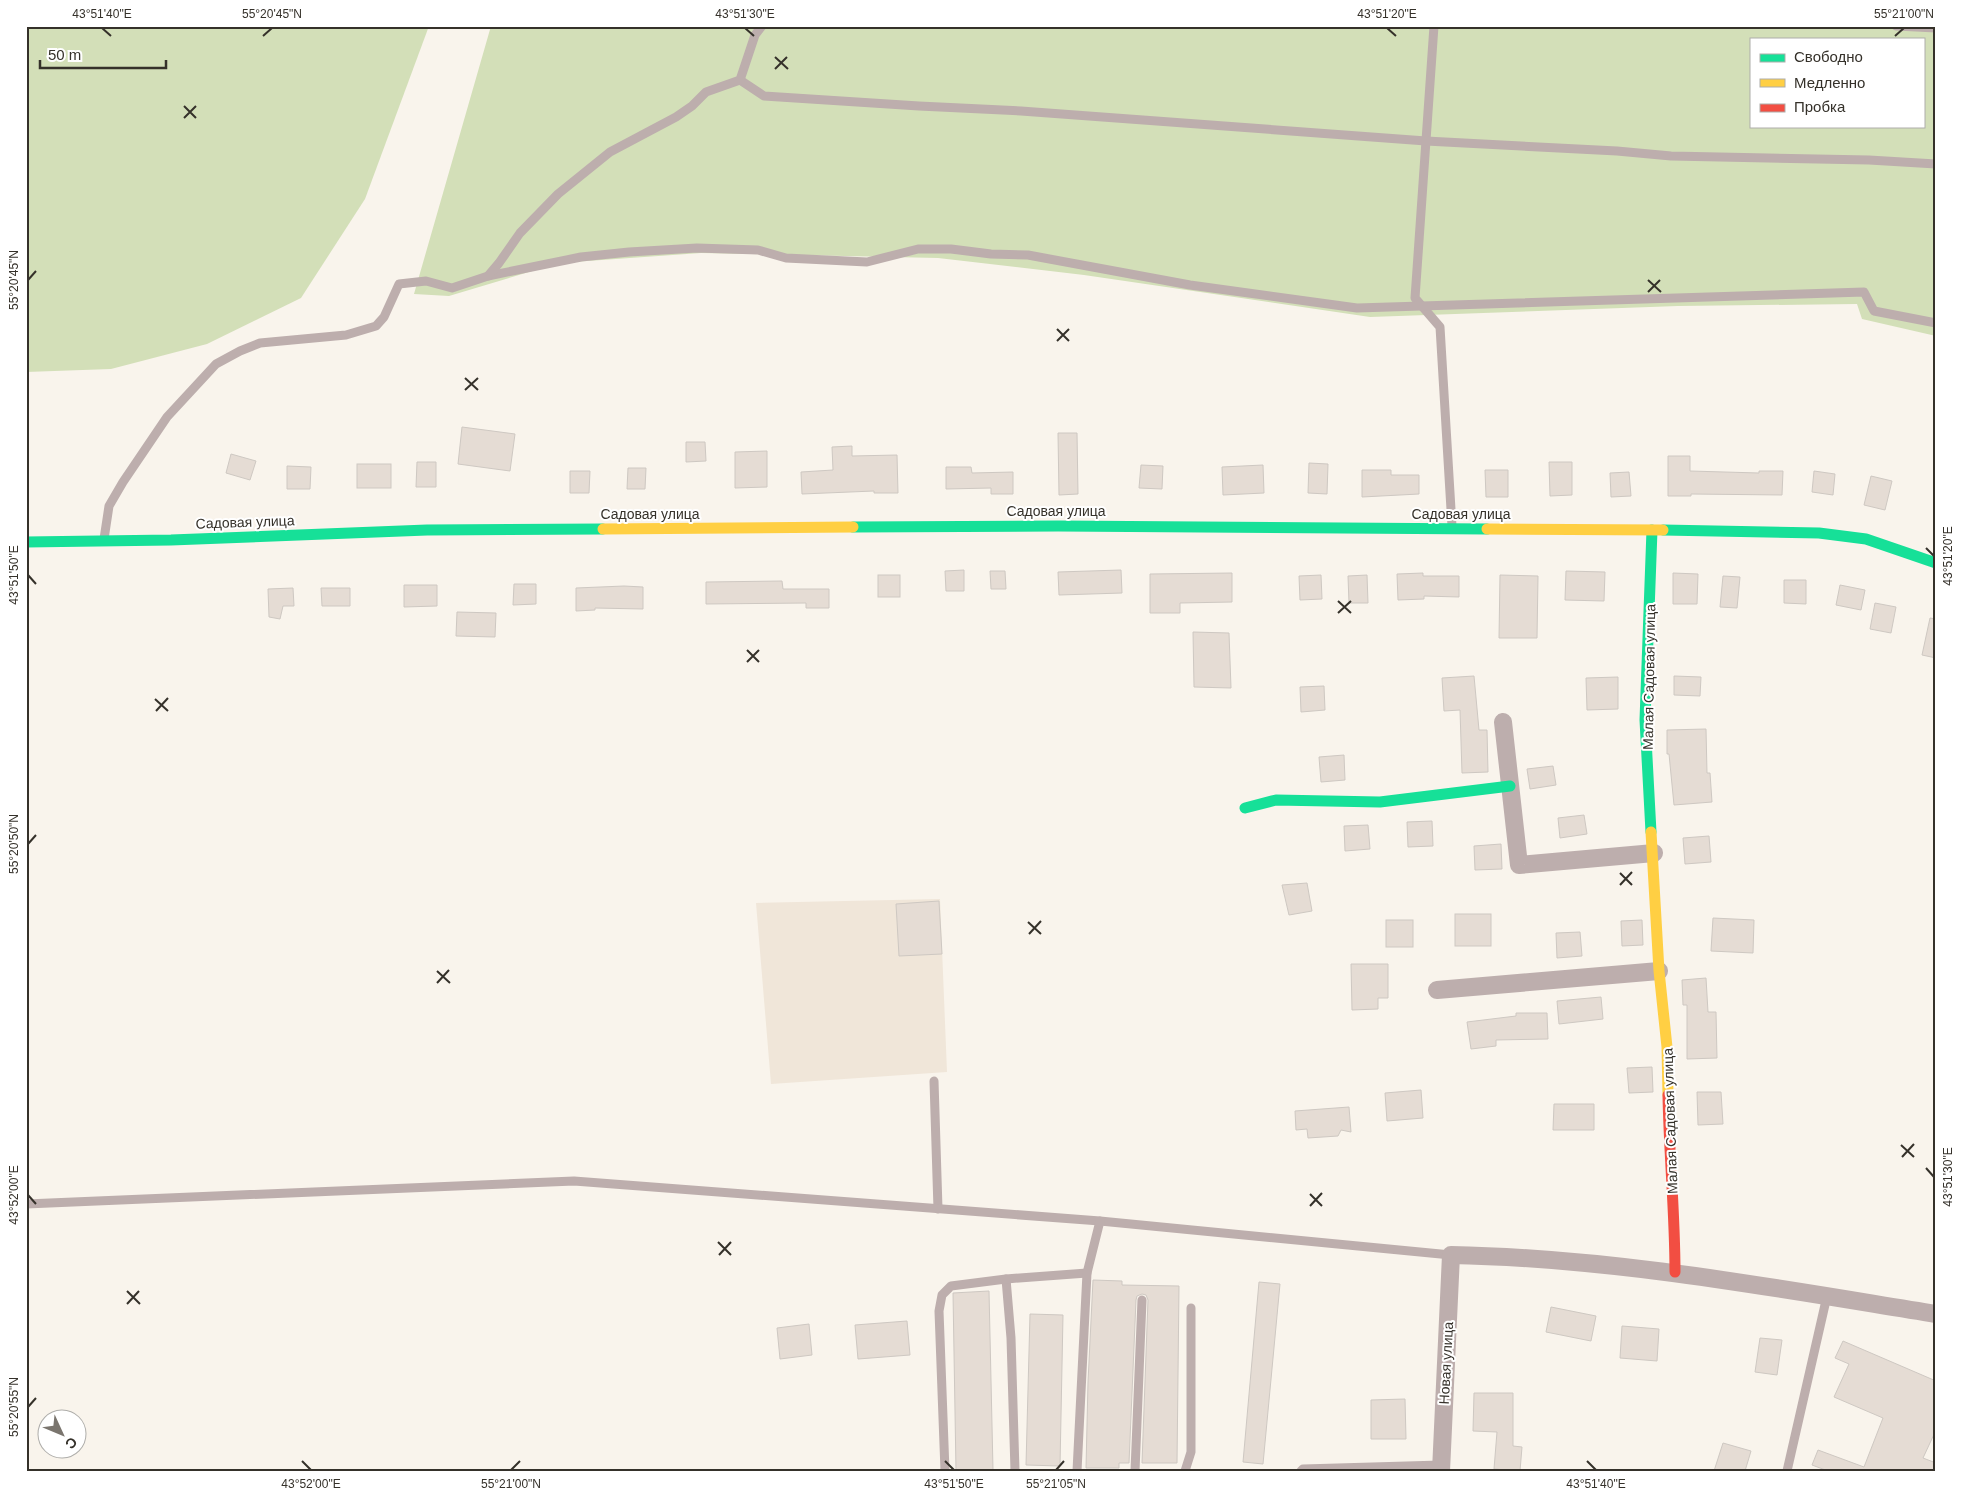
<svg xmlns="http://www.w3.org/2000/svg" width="1962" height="1497" viewBox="0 0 1962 1497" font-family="Helvetica,sans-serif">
  <rect width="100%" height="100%" fill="#f9f4ec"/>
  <polygon fill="#f0e6d9" points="940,899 947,1072 771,1084 756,903"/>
  <g fill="#d3dfb8" fill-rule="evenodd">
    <polygon points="26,26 429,26 365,199 301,298 207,344 111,369 26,372"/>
    <path d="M491,26H1936V336L1862,319L1857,304L1678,306L1370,317L1084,275L938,258L701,253L559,263L449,296L414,294ZM1751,39H1923V126H1751Z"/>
  </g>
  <g fill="#e5dcd4" stroke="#cec8c2">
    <polygon points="462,427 515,434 510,471 458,464"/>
    <polygon points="1058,433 1077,433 1078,494 1059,495"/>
    <polygon points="686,442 705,442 706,461 686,462"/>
    <polygon points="852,446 852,456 897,455 898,493 874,493 874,491 802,494 801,472 833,470 832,447"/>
    <polygon points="767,451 767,487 735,488 735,452"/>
    <polygon points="231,454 256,461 250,480 226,473"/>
    <polygon points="1668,456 1690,456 1690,471 1759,473 1759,471 1783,471 1782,495 1691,494 1691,496 1668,496"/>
    <polygon points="417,462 436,462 436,487 416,487"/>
    <polygon points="1549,462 1572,462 1572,495 1550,496"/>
    <polygon points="1309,463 1328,464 1327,494 1308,493"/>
    <rect x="357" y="464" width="34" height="24"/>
    <polygon points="1141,465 1163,466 1162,489 1139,488"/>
    <polygon points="1263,465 1264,493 1223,495 1222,467"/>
    <polygon points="287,466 311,467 310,489 287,489"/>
    <polygon points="946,467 971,467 972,473 1013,472 1013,494 991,494 991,488 946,489"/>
    <polygon points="628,468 646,468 645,489 627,489"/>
    <polygon points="1362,470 1391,470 1391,475 1419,475 1419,494 1362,497"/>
    <polygon points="1485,470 1508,470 1508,497 1486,497"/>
    <polygon points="570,471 590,471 589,493 570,493"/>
    <polygon points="1814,471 1835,474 1833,495 1812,492"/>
    <polygon points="1629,472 1631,496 1611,497 1610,473"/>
    <polygon points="1871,476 1892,481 1885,510 1864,505"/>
    <polygon points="964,570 964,591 946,591 945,571"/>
    <polygon points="1121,570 1122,593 1059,595 1058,572"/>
    <polygon points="990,571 1005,571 1006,589 991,589"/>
    <polygon points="1566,571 1605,572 1604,601 1565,600"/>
    <polygon points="1232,573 1232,602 1180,603 1180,613 1150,613 1150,574"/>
    <polygon points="1423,573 1423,576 1459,576 1459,597 1424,596 1424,599 1398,600 1397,574"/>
    <polygon points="1673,573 1698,574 1697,604 1673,604"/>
    <rect x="878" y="575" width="22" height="22"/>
    <polygon points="1321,575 1322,599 1300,600 1299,576"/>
    <polygon points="1367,575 1368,603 1349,603 1348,576"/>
    <polygon points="1500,575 1538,576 1537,638 1499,638"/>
    <polygon points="1723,576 1740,577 1737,608 1720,607"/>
    <polygon points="1784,580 1806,580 1806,604 1784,603"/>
    <polygon points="782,581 783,589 829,589 829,608 806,608 806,603 706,604 706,582"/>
    <polygon points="514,584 536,584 536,604 513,605"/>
    <polygon points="404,585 437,585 437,606 404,607"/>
    <polygon points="1840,585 1865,590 1861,610 1836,605"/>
    <polygon points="624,586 643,587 643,609 595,608 595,610 576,611 576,588"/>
    <polygon points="293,588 294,606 283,606 280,619 269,617 268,589"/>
    <polygon points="321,588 350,588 350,606 322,606"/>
    <polygon points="1875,603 1896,607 1891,633 1870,629"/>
    <polygon points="457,612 496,613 495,637 456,636"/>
    <polygon points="1930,618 1936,619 1936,658 1922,655"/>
    <polygon points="1193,632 1229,633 1231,688 1194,687"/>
    <polygon points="1474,676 1479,730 1487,730 1488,772 1462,773 1460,710 1444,711 1442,678"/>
    <polygon points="1674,676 1701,677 1700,696 1674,695"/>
    <polygon points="1618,677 1618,709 1587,710 1586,678"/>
    <polygon points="1324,686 1325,710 1301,712 1300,687"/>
    <polygon points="1706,729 1707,773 1710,773 1712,802 1674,805 1669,754 1667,754 1667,730"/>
    <polygon points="1344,755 1345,780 1321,782 1319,757"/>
    <polygon points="1553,766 1556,785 1530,789 1527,769"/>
    <polygon points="1584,815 1587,834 1560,838 1558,818"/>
    <polygon points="1432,821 1433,846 1408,847 1407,822"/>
    <polygon points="1368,825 1370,849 1345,851 1344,826"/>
    <polygon points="1709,836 1711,862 1685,864 1683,838"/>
    <polygon points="1501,844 1502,869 1475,870 1474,846"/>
    <polygon points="1307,883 1312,911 1289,915 1282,885"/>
    <polygon points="939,901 942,954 899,956 896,904"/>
    <rect x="1455" y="914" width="36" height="32"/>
    <polygon points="1713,918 1754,920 1753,953 1711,951"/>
    <rect x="1386" y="920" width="27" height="27"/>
    <polygon points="1642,920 1643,945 1622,946 1621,921"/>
    <polygon points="1580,932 1582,956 1557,958 1556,933"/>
    <polygon points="1351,964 1388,964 1388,998 1378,998 1378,1009 1352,1010"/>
    <polygon points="1706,978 1708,1012 1716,1012 1717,1058 1687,1059 1687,1005 1683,1005 1682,980"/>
    <polygon points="1601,997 1603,1019 1559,1024 1557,1001"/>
    <polygon points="1516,1013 1547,1013 1548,1039 1496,1040 1496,1046 1471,1049 1467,1022 1516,1016"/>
    <polygon points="1652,1067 1653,1092 1629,1093 1627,1068"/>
    <polygon points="1421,1090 1423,1118 1387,1121 1385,1093"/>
    <polygon points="1697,1092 1721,1092 1723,1124 1698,1125"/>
    <polygon points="1554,1104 1594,1104 1594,1130 1553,1130"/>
    <polygon points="1349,1107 1351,1132 1341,1130 1338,1136 1308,1138 1307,1129 1296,1130 1295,1111"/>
    <polygon points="1093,1280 1122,1281 1122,1285 1179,1286 1177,1463 1142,1463 1148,1300 1146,1295 1142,1294 1137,1296 1136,1300 1129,1463 1119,1463 1119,1468 1086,1468 1088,1382"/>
    <polygon points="1259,1282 1280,1284 1263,1464 1243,1462"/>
    <polygon points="989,1291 993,1470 956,1471 953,1293"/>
    <polygon points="1551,1307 1596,1316 1591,1341 1546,1332"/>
    <polygon points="1030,1314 1063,1315 1060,1466 1026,1465"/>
    <polygon points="907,1321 910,1355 858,1359 855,1325"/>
    <polygon points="809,1324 812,1355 780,1359 777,1328"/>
    <polygon points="1622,1326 1659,1329 1657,1361 1620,1358"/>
    <polygon points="1760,1338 1782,1340 1777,1375 1755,1372"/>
    <polygon points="1843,1341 1936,1381 1936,1430 1923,1458 1936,1463 1936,1471 1828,1471 1812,1465 1818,1450 1864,1467 1883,1418 1834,1397 1849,1364 1835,1358"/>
    <polygon points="1474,1393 1513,1393 1513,1446 1522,1447 1520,1471 1494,1469 1497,1432 1473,1431"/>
    <polygon points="1405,1399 1406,1439 1371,1439 1371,1400"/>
    <polygon points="1723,1443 1751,1451 1745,1471 1714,1471"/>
  </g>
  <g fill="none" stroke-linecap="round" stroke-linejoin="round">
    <g stroke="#bdaead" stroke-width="9">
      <polyline points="1434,26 1415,298 1440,327 1452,526"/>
      <polyline points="1896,26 1936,28"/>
      <polyline points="740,80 764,96 919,106 1021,111 1426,141 1617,151 1671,156 1869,160 1936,164"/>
      <polyline points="488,276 581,257 629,252 697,248 758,250 786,258 867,262 918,249 951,249 991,254 1028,255 1190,285 1357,308 1864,292 1874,311 1936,323"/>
      <polyline points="104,539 109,506 123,482 167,417 216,364 240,351 260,343 346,335 376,326 384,317 399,284 426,281 452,288 488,276 499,263 520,233 558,194 610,152 676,117 692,106 706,92 740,80 755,35 762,26"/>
      <polyline points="934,1081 938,1209"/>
      <polyline points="26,1204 574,1181 1100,1221 1451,1255"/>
      <polyline points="1006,1279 1011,1338 1015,1471"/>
      <polyline points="945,1471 939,1311 942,1295 951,1286 1006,1279 1087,1273"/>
      <polyline points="1077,1471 1087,1273 1100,1221"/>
      <polyline points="1135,1471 1142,1300"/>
      <polyline points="1185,1471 1191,1452 1191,1308"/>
      <polyline points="1301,1471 1303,1469 1441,1465"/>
      <polyline points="1787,1471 1827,1296"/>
    </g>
    <g stroke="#bdaead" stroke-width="18">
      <polyline points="1503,722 1519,865 1654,853"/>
      <polyline points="1437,990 1659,971"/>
      <path d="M1441,1471L1451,1255C1614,1258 1775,1288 1936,1314"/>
    </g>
    <g stroke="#16e098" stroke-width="11">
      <polyline points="853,527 1058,526 1487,529"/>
      <polyline points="1663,530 1819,533 1866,539 1936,563"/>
      <polyline points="26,542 171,540 427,530 603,529"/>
      <polyline points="1245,808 1276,800 1380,802 1510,786"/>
      <polyline points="1651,832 1645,720 1652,530"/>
    </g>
    <g stroke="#ffcf43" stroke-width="11">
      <polyline points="603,529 853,527"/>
      <polyline points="1487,529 1663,530"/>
      <polyline points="1651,832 1659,971 1667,1047 1668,1095"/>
    </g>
    <path stroke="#f24e42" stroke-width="11" d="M1668,1095C1669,1154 1675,1213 1675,1272"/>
  </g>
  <path fill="none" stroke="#35312a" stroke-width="2" d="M102,28L111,36M745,28L754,36M1387,28L1396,36M263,36L272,28M1895,36L1904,28M775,57L788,69M775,69L787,57M184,106L196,118M184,118L196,106M28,280L36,271M1648,280L1661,292M1648,292L1660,280M1057,329L1069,341M1057,341L1069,329M465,378L478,390M465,390L478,378M1926,548L1934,556M28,575L36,584M1338,601L1351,613M1338,613L1351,601M747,650L759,662M747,662L759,650M155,699L168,711M156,711L168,698M28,844L36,835M1620,873L1632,885M1620,885L1632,872M1028,922L1041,934M1029,934L1041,921M437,971L450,983M437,983L449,970M1901,1145L1914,1157M1902,1157L1914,1144M1926,1168L1934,1177M1310,1194L1322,1206M28,1195L36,1204M1310,1206L1322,1193M718,1242L731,1255M719,1255L731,1242M127,1291L140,1304M127,1304L139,1291M28,1407L36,1398M302,1461L311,1470M945,1461L954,1470M1587,1461L1596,1470M511,1470L520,1461M1056,1470L1064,1461"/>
  <g text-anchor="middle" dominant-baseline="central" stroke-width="4" stroke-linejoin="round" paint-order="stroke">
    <g font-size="14" fill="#35312a" stroke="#fff">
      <text x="1056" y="511">Садовая улица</text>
      <text x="650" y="514">Садовая улица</text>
      <text x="1461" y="514">Садовая улица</text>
      <text transform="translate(245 522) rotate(-2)">Садовая улица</text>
      <text transform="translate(1649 677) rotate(-89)">Малая Садовая улица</text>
      <text transform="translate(1670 1121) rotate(-92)">Малая Садовая улица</text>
      <text transform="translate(1446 1363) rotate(-87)">Новая улица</text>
    </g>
  </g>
  <rect width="1962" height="1497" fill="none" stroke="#ffffff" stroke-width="55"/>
  <rect x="1750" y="38" width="175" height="90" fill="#ffffff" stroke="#aeadaa"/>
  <rect x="1760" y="54" width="25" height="8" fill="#16e098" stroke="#aeadaa"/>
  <text x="1794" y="62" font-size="15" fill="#35312a">Свободно</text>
  <rect x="1760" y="79" width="25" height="8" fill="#ffcf43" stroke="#aeadaa"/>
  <text x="1794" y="88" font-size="15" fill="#35312a">Медленно</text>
  <rect x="1760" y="104" width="25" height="8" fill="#f24e42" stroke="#aeadaa"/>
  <text x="1794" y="112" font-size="15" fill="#35312a">Пробка</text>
  <g transform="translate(62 1434) rotate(134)"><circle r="24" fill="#ffffff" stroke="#aeadaa"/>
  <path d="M0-4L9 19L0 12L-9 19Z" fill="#7a756e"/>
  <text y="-8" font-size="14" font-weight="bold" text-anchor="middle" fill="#35312a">С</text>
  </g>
  <path d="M40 60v8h126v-8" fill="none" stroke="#35312a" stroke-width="2.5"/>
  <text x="48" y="60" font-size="15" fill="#35312a" stroke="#ffffff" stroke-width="4" paint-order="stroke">50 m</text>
  <rect x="28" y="28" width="1906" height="1442" fill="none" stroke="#35312a" stroke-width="2"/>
  <g font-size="12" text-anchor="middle" fill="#35312a">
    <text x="102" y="18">43°51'40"E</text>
    <text x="272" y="18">55°20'45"N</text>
    <text x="745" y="18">43°51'30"E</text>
    <text x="1387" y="18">43°51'20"E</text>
    <text x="1904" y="18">55°21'00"N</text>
    <text transform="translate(14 280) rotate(-90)" y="4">55°20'45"N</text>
    <text transform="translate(1948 556) rotate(-90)" y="4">43°51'20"E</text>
    <text transform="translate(14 575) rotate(-90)" y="4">43°51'50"E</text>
    <text transform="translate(14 844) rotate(-90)" y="4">55°20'50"N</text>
    <text transform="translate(1948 1177) rotate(-90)" y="4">43°51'30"E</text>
    <text transform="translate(14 1195) rotate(-90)" y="4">43°52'00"E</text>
    <text transform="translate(14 1407) rotate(-90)" y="4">55°20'55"N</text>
    <text x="311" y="1488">43°52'00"E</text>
    <text x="511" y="1488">55°21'00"N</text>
    <text x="954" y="1488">43°51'50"E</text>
    <text x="1056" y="1488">55°21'05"N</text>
    <text x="1596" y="1488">43°51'40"E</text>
  </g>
</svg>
